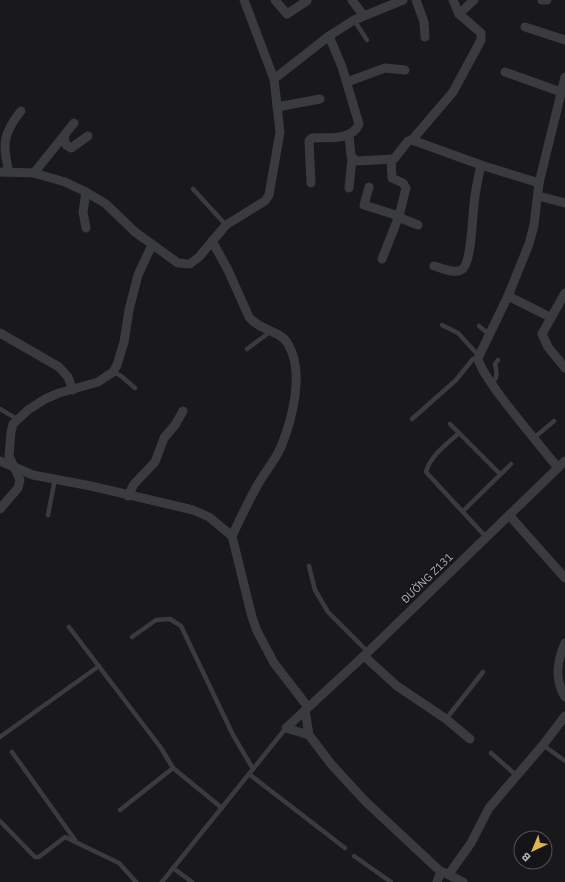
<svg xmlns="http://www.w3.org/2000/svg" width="565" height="882" viewBox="0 0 565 882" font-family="'IBM Plex Sans',sans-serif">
  <rect width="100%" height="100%" fill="#19191b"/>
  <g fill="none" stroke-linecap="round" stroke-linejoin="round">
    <g stroke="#3a3b3f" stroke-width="4.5">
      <polyline points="354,20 367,40"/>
      <polyline points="193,189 226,225"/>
      <polyline points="442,325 458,333 479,356"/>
      <polyline points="479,326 490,335"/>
      <polyline points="247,349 270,332"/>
      <polyline points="113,372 121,376 135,388"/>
      <path d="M492,384C498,376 497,373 495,364L498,360"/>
      <polyline points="0,409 17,419"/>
      <polyline points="412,419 456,380 473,359 478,358"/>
      <polyline points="450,424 500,474"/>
      <path d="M459,433C447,444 430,456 426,472L486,537"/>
      <polyline points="535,437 554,421"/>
      <polyline points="463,511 511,464"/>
      <polyline points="48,515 55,479"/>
      <polyline points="309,566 315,590 328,612 368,652"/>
      <polyline points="69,627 161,748 173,768 222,808"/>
      <polyline points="132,637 156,620 170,619 181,626 233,735 253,769"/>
      <polyline points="446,719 483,672"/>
      <polyline points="0,737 99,666"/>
      <polyline points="543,745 565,761"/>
      <polyline points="12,752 75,840"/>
      <polyline points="491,753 516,775"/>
      <polyline points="249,774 345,848"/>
      <polyline points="120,810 173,768"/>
      <polyline points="0,821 35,857 39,857 65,837 119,863 136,882"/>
      <polyline points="354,856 391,882"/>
      <polyline points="173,868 192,882"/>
      <polyline points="162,882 286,728"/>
    </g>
    <g stroke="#3a3b3f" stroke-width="9">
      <polyline points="244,0 274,79"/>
      <polyline points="275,0 287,14 307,1"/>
      <polyline points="352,0 363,15"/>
      <polyline points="416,0 424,22 425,37"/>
      <polyline points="542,0 547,0"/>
      <polyline points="459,14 474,0"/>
      <polyline points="525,27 565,40"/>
      <polyline points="505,72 561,92"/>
      <polyline points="347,82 385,68 405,70"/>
      <polyline points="277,107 320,99"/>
      <polyline points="349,135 351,156 356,161 394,159 408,141 412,140 481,165 539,183"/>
      <polyline points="64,137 66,145 71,148 88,136"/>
      <polyline points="412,140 453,92 481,40 481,33 459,14 453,0"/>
      <polyline points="0,172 34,173 65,182 86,192 106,204 135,232 178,263 190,264 199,257 226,225 265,201 269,195 280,132 274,79 329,36 354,20 403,0"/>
      <path d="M9,172C2,145 3,133 21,111"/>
      <polyline points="34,173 74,123"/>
      <path d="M311,183L309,141L312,138C328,137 352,141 359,124L342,67L329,36"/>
      <polyline points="369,187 364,205 399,216"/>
      <polyline points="349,188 352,159"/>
      <polyline points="86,192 83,212 86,228"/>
      <polyline points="538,196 565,203"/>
      <polyline points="398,217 418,225"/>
      <path d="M212,241L228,270L249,317C260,331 280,330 288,344C305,372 292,420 281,447C275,461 264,473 257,486C248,502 240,519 232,536"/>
      <polyline points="382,259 399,216 406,188 403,183 392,178 391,159"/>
      <path d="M434,266C441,268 454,274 461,270C472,265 472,217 474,205C475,191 478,178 481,165"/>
      <polyline points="565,293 542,334 548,347 565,368"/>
      <polyline points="508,296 550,317"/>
      <polyline points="0,333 59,367 68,377 73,390"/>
      <polyline points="0,461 33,475 91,486 193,510 209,517 232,536 252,617 257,631 274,663 308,707"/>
      <path d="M558,468C542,447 481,378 478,358L508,296L529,244L534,225L539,183L565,77"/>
      <polyline points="128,496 134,484 155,462 164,438 175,425 183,411"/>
      <polyline points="0,509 18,488 20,480 9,456 11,432 13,424 28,410 45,399 59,393 98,382 113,372 117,365 124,342 129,310 138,275 152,245"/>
      <polyline points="509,515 565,578"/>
      <path d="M565,643C557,661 554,679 565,697"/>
      <polyline points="364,656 397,686 446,719 470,739"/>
      <polyline points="305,710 309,735 331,764 365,801 441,872 437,882"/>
      <polyline points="309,735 286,728 368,652 565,461"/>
      <polyline points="443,872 463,882"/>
      <polyline points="449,874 471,843 489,808 543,745 565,716"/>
    </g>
  </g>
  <g text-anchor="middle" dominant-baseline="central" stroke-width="3" stroke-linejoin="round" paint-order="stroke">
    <g font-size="11" fill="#adb0b9" stroke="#141416">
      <text transform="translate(427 578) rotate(-44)">ĐƯỜNG Z131</text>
    </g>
  </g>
  <g transform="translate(533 850) rotate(224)"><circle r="19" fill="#141416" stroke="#515257"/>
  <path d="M0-3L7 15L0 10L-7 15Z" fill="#dfb44c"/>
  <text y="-6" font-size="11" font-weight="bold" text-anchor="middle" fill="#adb0b9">B</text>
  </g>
</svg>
